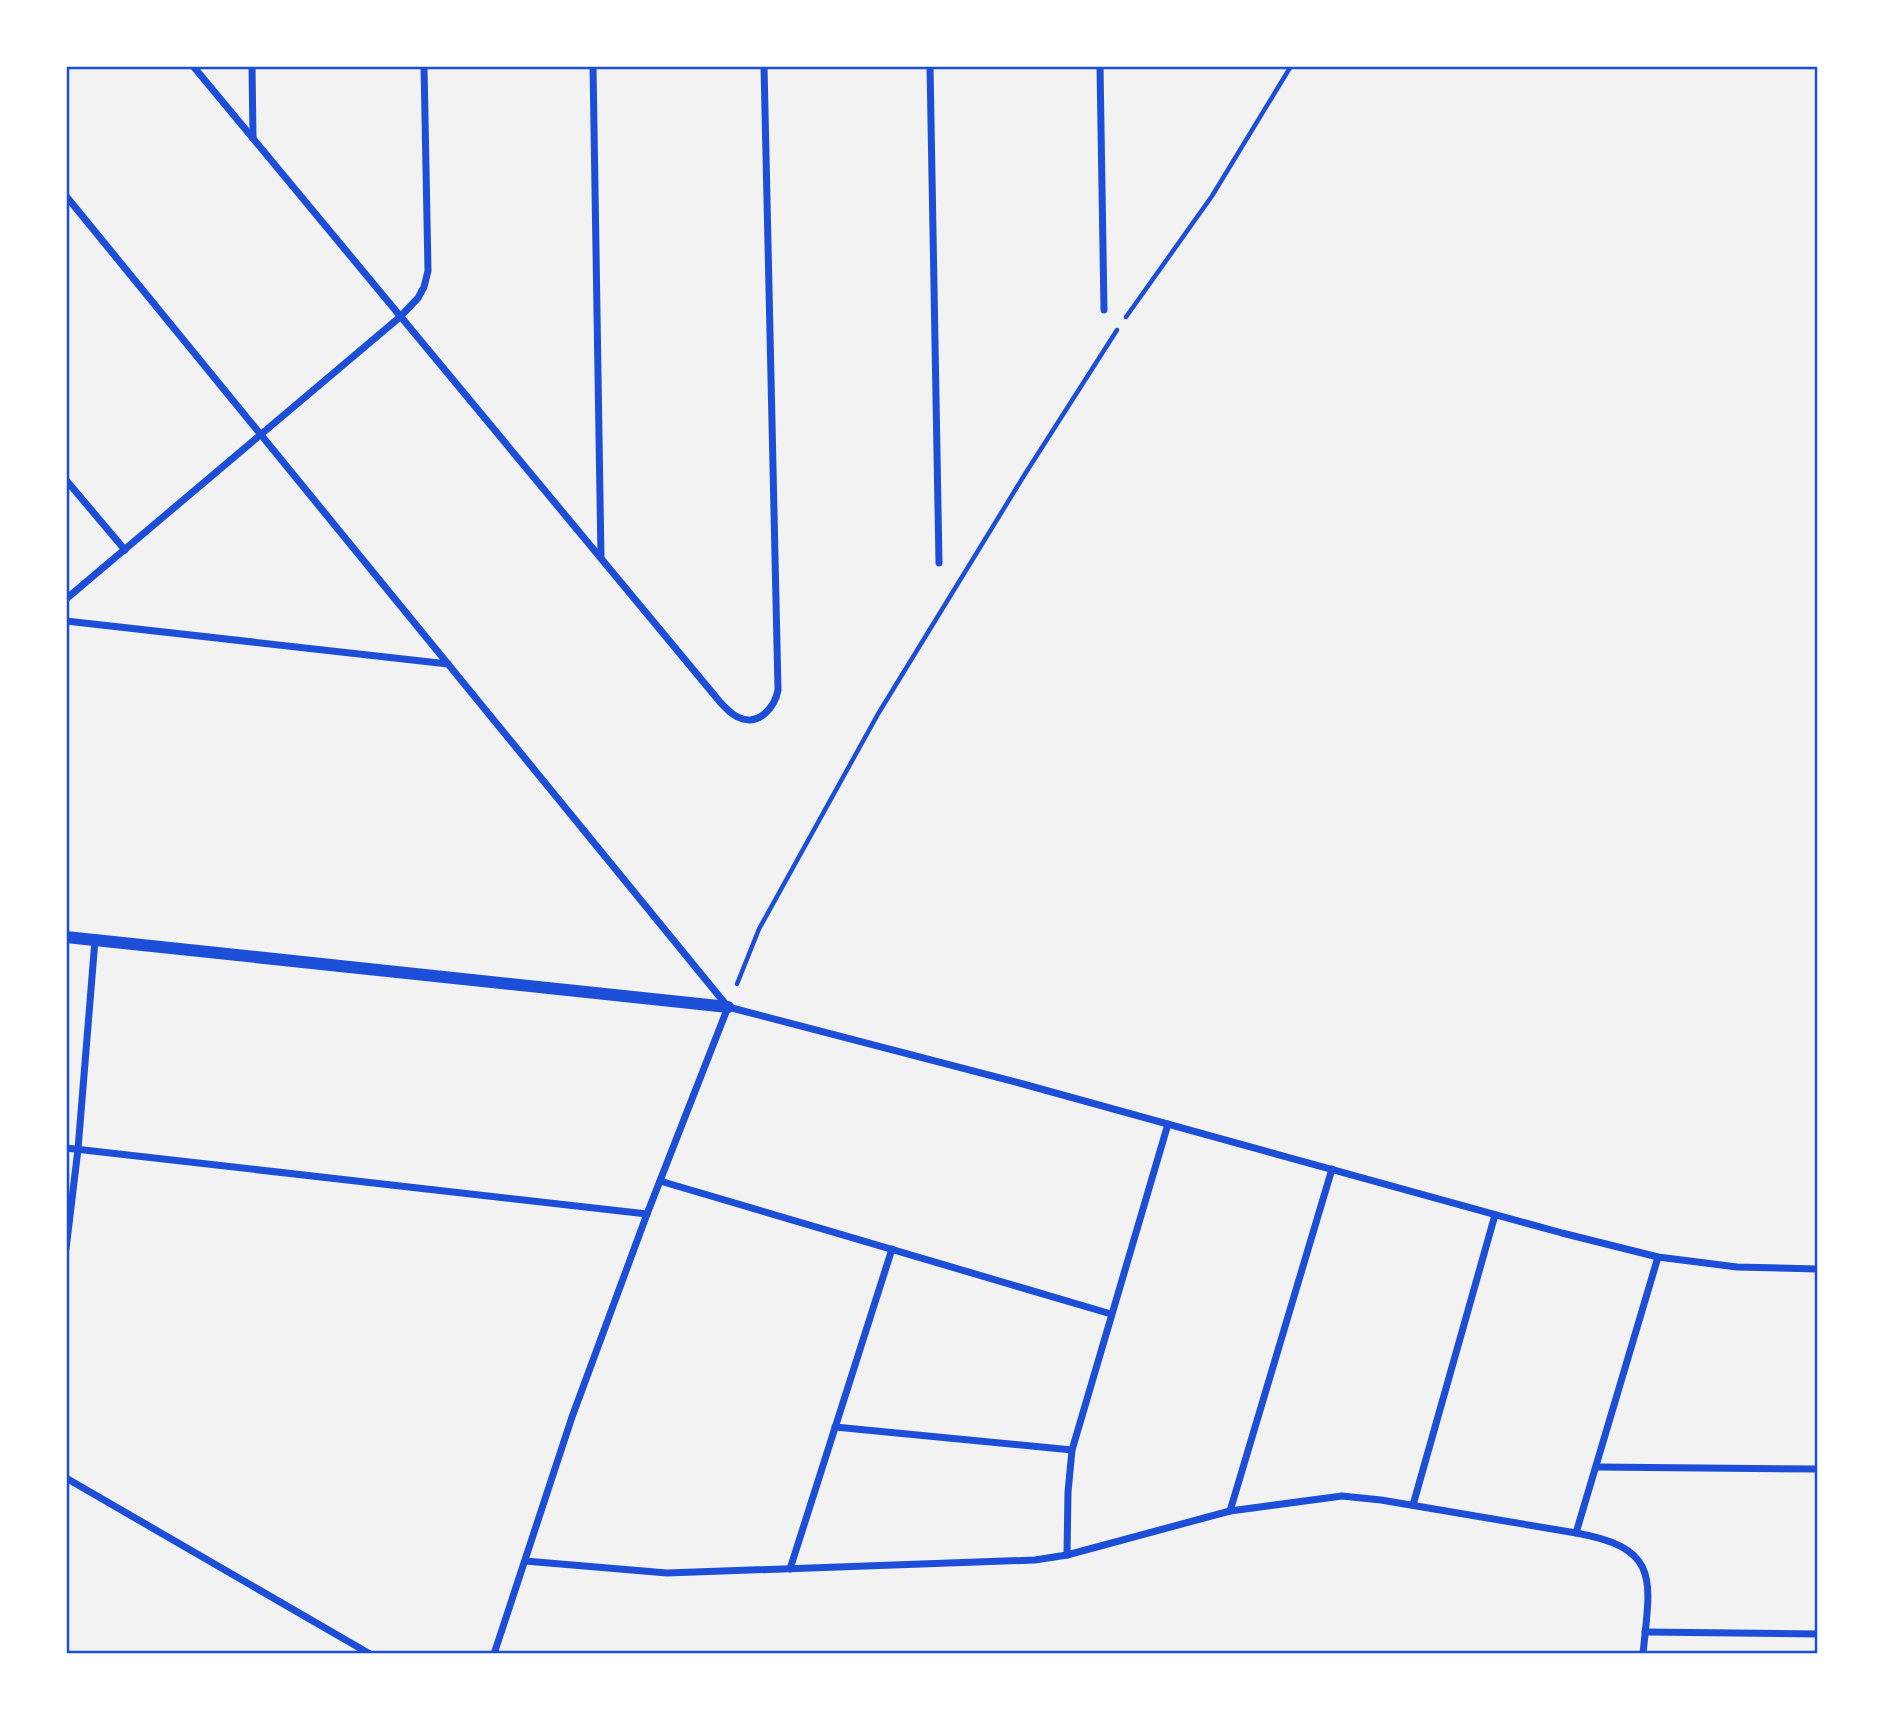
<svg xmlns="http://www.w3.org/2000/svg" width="1884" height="1720" viewBox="0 0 1884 1720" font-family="Mulish,sans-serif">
  <rect width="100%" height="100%" fill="#f2f2f2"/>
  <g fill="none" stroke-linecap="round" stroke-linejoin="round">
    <g stroke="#1d4ed8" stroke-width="4.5">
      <polyline points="1126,317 1212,196 1291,66"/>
      <polyline points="737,984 759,929 878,714 1025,474 1117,330"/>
    </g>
    <g stroke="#1d4ed8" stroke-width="7">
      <path d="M193,66L720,702C726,708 733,717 743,719C761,724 775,706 778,690L764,66"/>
      <polyline points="252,66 253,138"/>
      <polyline points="593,66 601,558"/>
      <polyline points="930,66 939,563"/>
      <polyline points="1100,66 1104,310"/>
      <polyline points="66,196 728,1007 1023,1084 1562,1233 1658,1257 1737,1267 1818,1269"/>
      <polyline points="66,480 125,550"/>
      <polyline points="66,599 400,317 418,298 424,287 428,271 424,66"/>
      <polyline points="66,621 448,664"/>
      <polyline points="66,1148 647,1214"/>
      <polyline points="660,1181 1111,1314"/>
      <polyline points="66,1249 78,1149 95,940"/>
      <polyline points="835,1427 1072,1450"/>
      <polyline points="1596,1467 1818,1469"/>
      <polyline points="66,1478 370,1654"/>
      <polyline points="1413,1505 1495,1215"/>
      <polyline points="1230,1511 1332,1169"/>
      <polyline points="1576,1533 1658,1257"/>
      <polyline points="1067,1555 1068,1492 1072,1450 1168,1124"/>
      <path d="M525,1561L667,1573L1035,1560L1067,1555L1230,1511L1342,1496L1381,1500L1576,1533C1662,1548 1650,1581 1643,1654"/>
      <polyline points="790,1569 892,1249"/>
      <polyline points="1645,1632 1818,1634"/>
      <polyline points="494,1654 572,1417 647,1214 728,1007"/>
    </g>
    <polyline stroke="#1d4ed8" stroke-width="12" points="66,937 728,1007"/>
  </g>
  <rect width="1884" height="1720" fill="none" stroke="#ffffff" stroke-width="136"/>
  <rect x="68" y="68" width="1748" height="1584" fill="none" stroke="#1d4ed8" stroke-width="2.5"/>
</svg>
